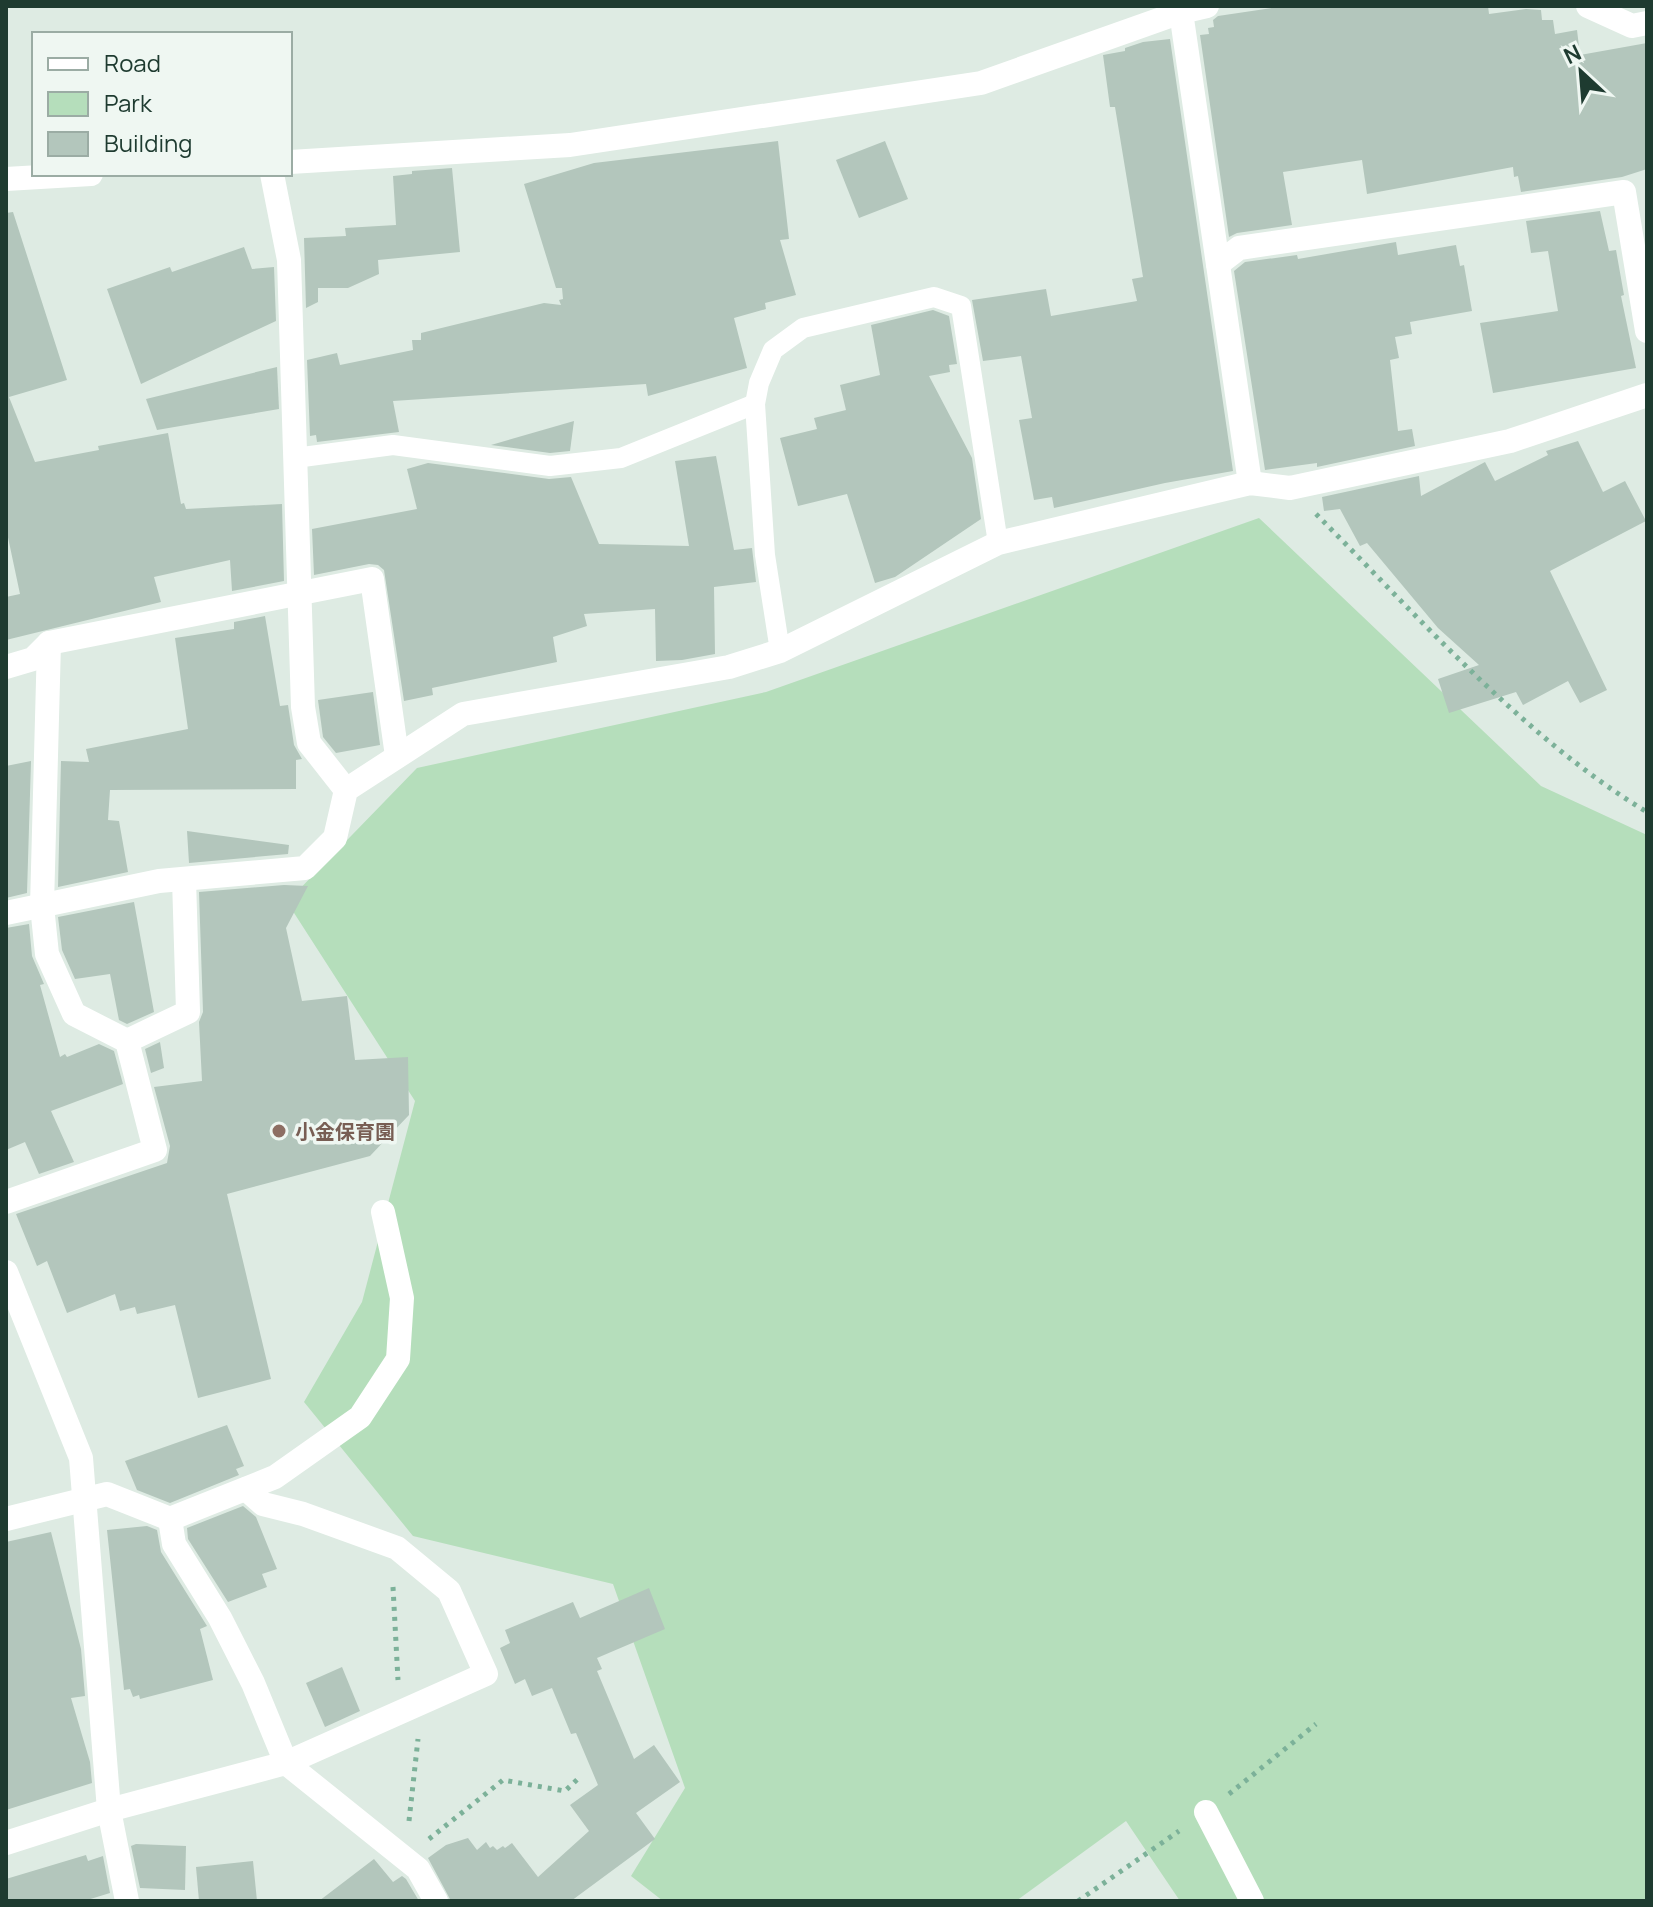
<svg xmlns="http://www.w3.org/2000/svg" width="1653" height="1907" viewBox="0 0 1653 1907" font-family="Manrope,'Noto Sans JP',sans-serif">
  <rect width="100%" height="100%" fill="#deebe3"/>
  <polygon fill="#b5debb" points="1259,518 1541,786 1647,835 1647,1901 1180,1901 1126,1821 1016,1901 663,1901 631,1876 685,1788 613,1584 413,1536 304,1402 362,1302 415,1101 287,902 417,768 766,692"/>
  <g fill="#b3c6bc">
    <polygon points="1285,6 1488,6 1489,14 1526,9 1541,10 1542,20 1553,20 1555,34 1577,30 1580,55 1647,43 1647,169 1622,177 1521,192 1518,176 1514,177 1513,167 1367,194 1362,160 1283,172 1292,225 1237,233 1229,237 1200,35 1209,34 1208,28 1214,27 1213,20 1218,16"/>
    <polygon points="1170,39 1233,471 1165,483 1054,508 1052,497 1034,500 1019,420 1032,418 1021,356 983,361 972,300 1046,289 1051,316 1137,301 1132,279 1143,277 1115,107 1110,107 1103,55 1125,51 1125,48 1143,42"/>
    <polygon points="778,141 789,239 780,240 796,295 765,303 766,309 734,318 747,368 648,396 646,384 393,401 399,432 317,442 316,435 310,436 307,360 337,353 340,365 413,350 412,340 421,340 421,333 544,303 561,305 559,300 563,299 562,288 556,288 524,184 594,163"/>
    <polygon points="885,141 908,199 859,218 836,160"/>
    <polygon points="452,168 460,252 378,260 379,274 348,288 318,288 318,302 306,308 304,238 346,236 345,228 396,225 393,176 412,174 412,171"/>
    <polygon points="1600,211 1609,251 1616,250 1624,295 1621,296 1636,368 1493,393 1480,323 1558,311 1548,251 1531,253 1526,221"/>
    <polygon points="13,212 67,380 9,397 35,462 99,450 98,446 168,433 181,504 184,503 186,509 282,504 284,581 232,591 230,560 154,577 161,602 6,640 6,597 20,594 6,528 6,213"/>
    <polygon points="1396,242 1398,255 1456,245 1460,266 1464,265 1472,311 1410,322 1412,334 1395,337 1399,358 1390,360 1398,431 1412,429 1415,446 1317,467 1317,463 1265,470 1234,271 1245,262 1297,255 1298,259"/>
    <polygon points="244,247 252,269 274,267 276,321 141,384 107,289 170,267 172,272"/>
    <polygon points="933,310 949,316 957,364 949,365 950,372 929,376 972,458 981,519 895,577 875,583 847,494 798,506 780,438 817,429 814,418 846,410 840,385 880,375 871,325"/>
    <polygon points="277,367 279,409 157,430 146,399"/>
    <polygon points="574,421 570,451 550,453 491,445"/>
    <polygon points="1578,441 1603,492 1625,481 1646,521 1550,571 1607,690 1580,703 1568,681 1523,705 1516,692 1449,713 1438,679 1479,665 1438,628 1367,543 1360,546 1340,509 1324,511 1322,497 1419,476 1421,496 1485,462 1495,481 1548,455 1546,451"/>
    <polygon points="716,456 734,550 752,548 756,582 714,587 715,654 682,660 656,661 655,609 584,614 587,626 553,637 557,662 432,688 433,695 404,701 384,570 378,565 369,564 314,575 312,529 417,509 407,469 428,463 549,479 571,477 599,544 689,546 675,461"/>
    <polygon points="265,616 280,706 288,705 294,745 302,759 296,760 296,789 110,790 108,820 119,821 128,872 58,887 61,761 89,762 86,749 188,729 175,638 234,629 234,622"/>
    <polygon points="373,692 380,745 336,753 323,737 318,700"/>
    <polygon points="31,761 27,893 6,898 6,766"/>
    <polygon points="187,831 289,845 288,854 189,863"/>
    <polygon points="284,885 308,886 286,928 302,1001 347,996 355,1060 408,1057 409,1115 370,1156 227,1194 271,1379 198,1398 175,1305 137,1314 135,1307 120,1311 115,1294 67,1313 47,1261 37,1266 16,1214 167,1163 170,1146 154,1087 202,1081 199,1022 203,1012 199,892"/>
    <polygon points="134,902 154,1012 127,1024 119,1020 110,974 75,979 62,950 58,917"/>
    <polygon points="29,924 32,956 44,984 40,985 60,1057 65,1054 67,1057 99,1044 114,1051 123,1084 51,1111 74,1162 39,1174 25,1142 6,1150 6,928"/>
    <polygon points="160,1042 164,1068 151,1073 145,1049"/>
    <polygon points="227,1425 244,1466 236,1469 239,1475 170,1503 137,1490 125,1461"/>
    <polygon points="243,1506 256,1517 277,1569 262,1574 267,1587 228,1602 188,1539 187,1528"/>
    <polygon points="147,1526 157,1530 161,1552 207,1626 200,1629 213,1680 140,1699 139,1695 133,1697 130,1689 124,1690 107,1530"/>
    <polygon points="51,1532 81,1649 85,1696 71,1698 90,1762 92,1783 6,1810 6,1542"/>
    <polygon points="649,1588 665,1629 597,1658 602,1669 597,1671 634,1759 654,1745 680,1782 636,1813 655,1839 571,1901 451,1901 428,1858 446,1845 468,1838 477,1850 486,1842 490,1848 493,1846 497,1850 503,1846 505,1848 512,1843 538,1877 589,1831 570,1805 598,1785 576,1733 571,1734 552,1688 532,1696 525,1679 515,1684 500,1648 510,1643 505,1630 573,1602 580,1618"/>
    <polygon points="342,1667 360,1711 325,1727 306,1683"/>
    <polygon points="136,1844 186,1846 185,1890 140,1888 131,1846"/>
    <polygon points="86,1855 88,1861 103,1856 110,1893 84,1901 6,1901 6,1879"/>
    <polygon points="374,1859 393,1882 402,1876 406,1879 419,1901 319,1901"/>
    <polygon points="253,1861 257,1901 199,1901 196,1867"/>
  </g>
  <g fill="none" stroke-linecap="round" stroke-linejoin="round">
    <g stroke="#7cb199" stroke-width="5" stroke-dasharray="4 6" stroke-linecap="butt">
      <path d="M1316,514C1417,615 1524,738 1647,812"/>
      <polyline points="393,1587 398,1680"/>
      <polyline points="1229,1794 1316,1724"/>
      <polyline points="409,1821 418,1739"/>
      <polyline points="429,1839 503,1780 565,1791 581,1776"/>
      <polyline points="1078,1901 1179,1831"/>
    </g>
    <g stroke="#fff" stroke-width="20">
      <polyline points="755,404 759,383 773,350 803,328 934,297 961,306 998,543"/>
      <polyline points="295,458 393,445 550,466 621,458 755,404 765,555 780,651"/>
    </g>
    <g stroke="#fff" stroke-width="24">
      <polyline points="1588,6 1632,26 1647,23"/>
      <polyline points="1181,12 1250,483"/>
      <polyline points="290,162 570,145 981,83 1181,12 1207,6"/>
      <polyline points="272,174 289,260 303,707 309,743 346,790"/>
      <polyline points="6,179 91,174"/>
      <polyline points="1218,264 1239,248 1624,192 1647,331"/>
      <polyline points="6,667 33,659 49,643 372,579 397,756"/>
      <polyline points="6,913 159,881 305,868 335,838 346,790 463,714 729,667 780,651 998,543 1250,483 1290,488 1510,441 1647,395"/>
      <polyline points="127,1041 188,1012 184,879"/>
      <polyline points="6,1202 155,1150 127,1041 74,1014 47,954 42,906 49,643"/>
      <polyline points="6,1272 81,1458 109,1810 127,1901"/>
      <polyline points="6,1519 107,1494 170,1519 275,1477 360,1417 398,1359 402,1298 383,1212"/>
      <polyline points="170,1519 174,1544 220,1618 253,1683 286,1763 486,1674 449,1591 397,1548 303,1514 263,1504 246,1489"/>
      <polyline points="1206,1812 1252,1901"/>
      <polyline points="6,1843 109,1810 286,1763 418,1869 436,1901"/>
    </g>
  </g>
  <circle fill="#8d6e63" stroke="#eff7f2" stroke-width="3" cx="279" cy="1131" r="8"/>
  <g text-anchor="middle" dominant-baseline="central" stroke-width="7" stroke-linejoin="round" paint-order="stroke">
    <g font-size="20" font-weight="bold" fill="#785e54" stroke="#eff7f2" text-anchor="start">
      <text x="295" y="1131">小金保育園</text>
    </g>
  </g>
  <rect width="1653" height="1907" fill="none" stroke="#1e3b30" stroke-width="16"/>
  <rect x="32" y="32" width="260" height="144" fill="#eff7f2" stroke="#9baca4" stroke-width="2"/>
  <rect x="48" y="58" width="40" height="12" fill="#ffffff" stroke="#9baca4" stroke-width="2"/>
  <text x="104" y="72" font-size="24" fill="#1e3b30">Road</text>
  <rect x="48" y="92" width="40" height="24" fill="#b5debb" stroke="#9baca4" stroke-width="2"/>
  <text x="104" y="112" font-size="24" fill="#1e3b30">Park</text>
  <rect x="48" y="132" width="40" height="24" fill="#b3c6bc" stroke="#9baca4" stroke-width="2"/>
  <text x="104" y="152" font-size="24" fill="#1e3b30">Building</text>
  <g transform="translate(1581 72) rotate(334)" stroke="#eff7f2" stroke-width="6" paint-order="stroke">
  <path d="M0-6L14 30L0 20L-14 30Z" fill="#1e3b30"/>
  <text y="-12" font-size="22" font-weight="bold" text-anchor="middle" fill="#1e3b30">N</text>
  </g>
</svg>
